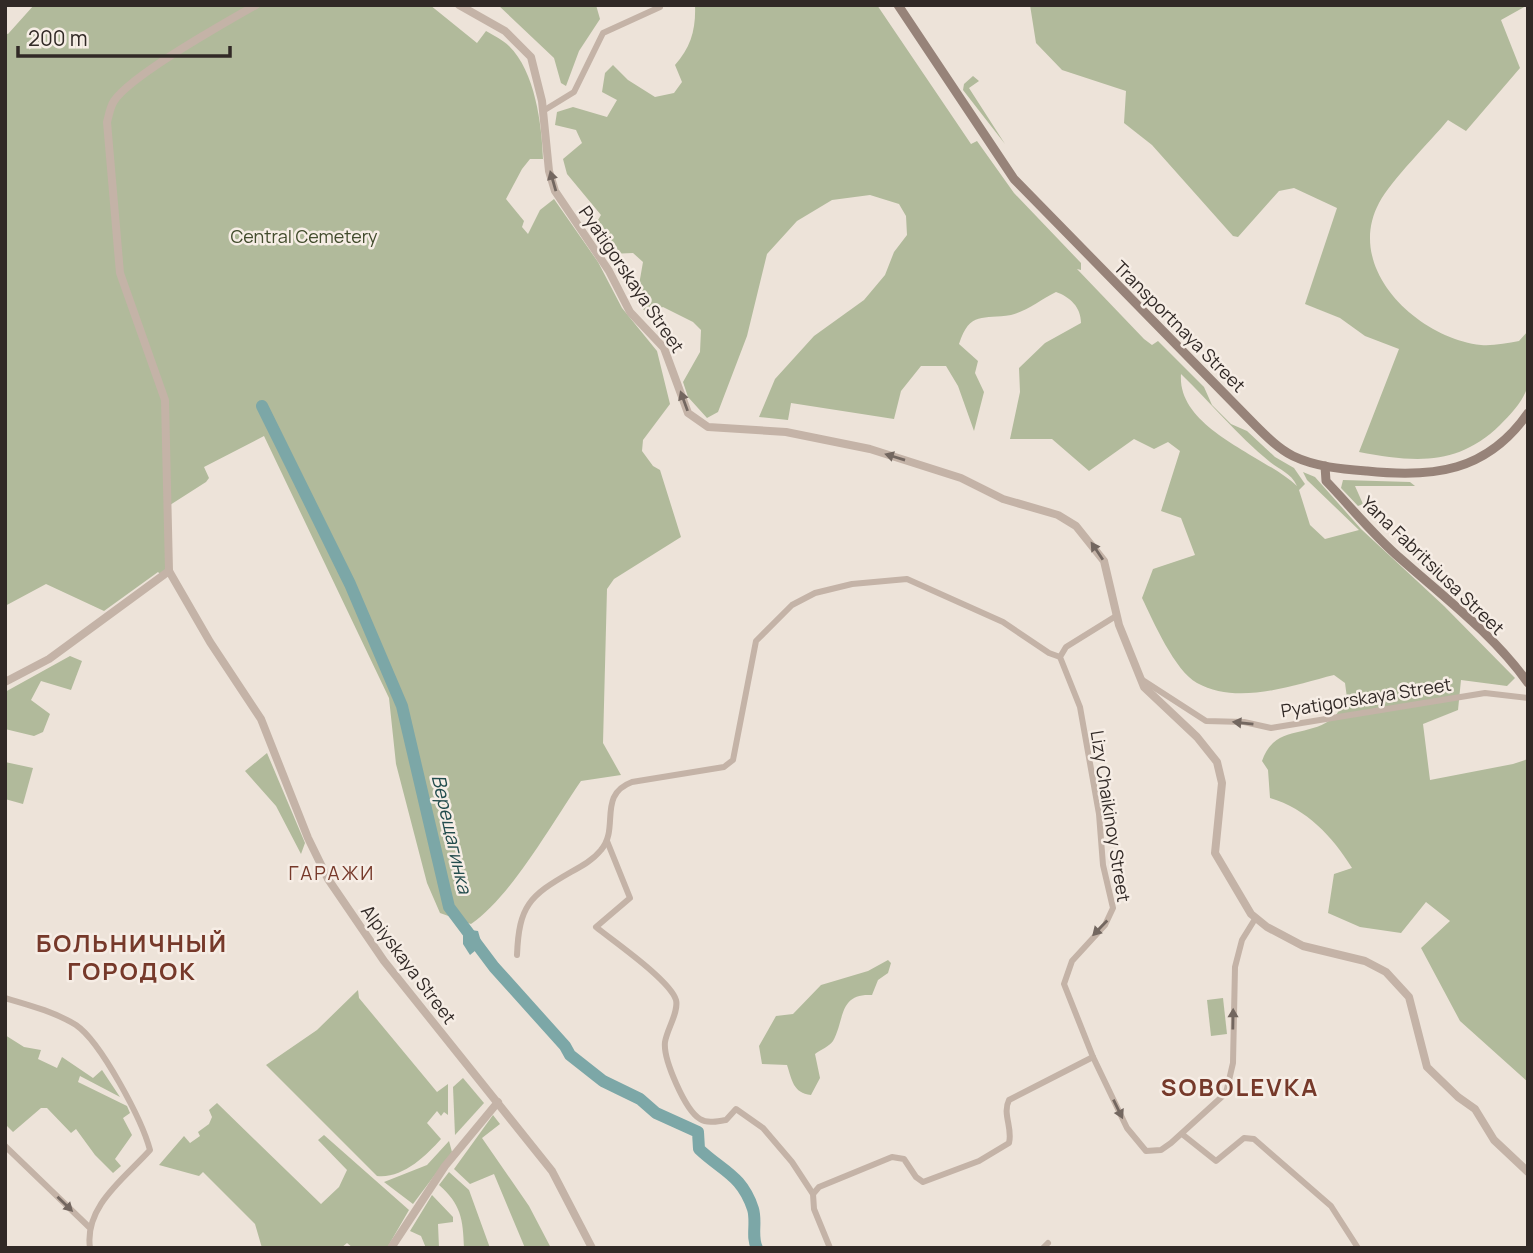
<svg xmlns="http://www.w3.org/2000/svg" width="1533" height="1253" viewBox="0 0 1533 1253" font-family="Manrope,sans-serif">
  <rect width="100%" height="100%" fill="#ede3d9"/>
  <g fill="#b1ba9b" fill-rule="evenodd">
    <path d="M34,5H430L477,43L486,31C493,35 503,40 509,46C535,71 542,125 543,159H530L522,169L506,199L524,221L522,227L528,234L540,210L554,199L598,262L622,308L657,351L670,404L643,440L642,451L653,466L660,470L681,537L614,579L607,589L603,743L621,775L581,781C552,823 511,897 471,924L440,913L427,883L396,764L389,698L264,436L204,467L209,478L206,482L170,505L165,579L158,572L104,611L46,584L5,606V33L8,34Z"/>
    <polygon points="498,5 596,5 600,19 579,51 566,86 561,83 554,58"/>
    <path d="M695,5H877L971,144L977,141L1014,193L1081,263V270L1077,269L1144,339L1152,345L1158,341L1204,387L1212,405L1231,424L1247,431L1275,457L1294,468L1305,484L1299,490L1310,525L1325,539L1359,530L1307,480L1303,472L1315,477L1361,529L1444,606L1515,678L1507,686L1461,680L1458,710L1423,724L1430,780L1513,764L1528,759V1082L1460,1021L1421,948L1450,921L1426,902L1401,933L1360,927L1328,913L1334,874L1352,868C1332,836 1307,809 1270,798L1268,770L1262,761C1275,723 1309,739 1334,717C1339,712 1343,704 1347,698L1345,683L1334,675C1293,685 1238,706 1197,683C1175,671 1153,621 1142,598L1153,569L1195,555L1181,518L1161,511L1180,451L1168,442L1154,449L1134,439L1089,471L1052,439H1010L1020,392L1019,368L1045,343L1081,323C1081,307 1070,297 1056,292C1042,299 1025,312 1011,315C983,320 970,310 959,344L978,361L975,373L984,392L974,431L958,386L946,366H921L901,391L894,419L791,403L788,420L759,417L775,379L814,336L864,300L885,275L894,252L907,235L906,216L899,204L870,195L832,200L797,221L767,254L747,336L718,412L707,418L688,397L683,382L700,352L701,330L693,322L663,307L647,313L636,302L643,262L633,253L610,254L592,230L601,215L567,174L563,159L582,143L576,130L555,125L557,112L573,107L607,117L617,100L602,92L605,73L613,65L628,80L655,97L674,93L682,82L675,65C691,47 696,29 695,5ZM1181,374C1212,404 1236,434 1270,462C1281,471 1290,472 1297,486C1264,455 1177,429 1181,374Z"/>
    <path d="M1030,5H1528L1501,20L1520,68L1466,131L1448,120C1430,142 1391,180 1379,203C1344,269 1418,338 1481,345C1493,346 1507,343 1519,341L1528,331C1528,347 1532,369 1528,385C1524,401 1511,414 1500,425C1457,467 1414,462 1359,452L1399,349L1365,336L1340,318L1305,304L1337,208L1294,188L1279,191L1238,237L1233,236L1152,145L1124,123L1126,91L1062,70L1036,43Z"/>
    <polygon points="973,76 979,81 969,88 1005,144 963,90 964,84"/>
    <polygon points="1343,480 1410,482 1415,486 1355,486 1363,504 1358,506 1341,488"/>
    <polygon points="70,656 82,661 71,690 41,681 31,700 50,714 43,732 34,736 5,729 5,692"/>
    <polygon points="267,753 305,843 301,854 276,806 245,771"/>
    <polygon points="5,762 33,768 23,804 5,799"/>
    <path d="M888,960L891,963L888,973L878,980L872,995C838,993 845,1020 833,1041C830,1046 820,1050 815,1054L820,1078L811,1095C793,1093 792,1080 787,1065L762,1064L759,1046L776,1016L793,1014L821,985L868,971Z"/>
    <path d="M358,990L359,998L437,1092L448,1084V1115L444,1112L441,1116L437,1111L427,1123L441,1139C426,1156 402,1179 377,1176L266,1065L317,1030Z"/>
    <polygon points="1223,998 1227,1034 1211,1036 1207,1000"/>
    <polygon points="5,1035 24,1047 41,1050 38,1059 57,1068 62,1057 93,1078 102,1070 120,1097 80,1076 78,1082 127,1106 130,1113 123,1118 132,1135 115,1159 121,1166 113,1173 95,1155 76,1129 71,1133 47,1108 41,1108 13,1132 5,1124"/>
    <polygon points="463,1078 484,1103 455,1135 453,1087"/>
    <polygon points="217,1103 321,1204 339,1187 347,1170 318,1140 324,1135 409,1210 387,1248 353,1248 347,1243 341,1248 262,1248 255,1224 203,1172 199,1176 159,1165 184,1136 190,1143 200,1136 198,1132 209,1124 212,1117 209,1110"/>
    <polygon points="493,1115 500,1124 482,1138 529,1206 551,1248 525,1248 494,1174 470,1184 454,1169"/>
    <polygon points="449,1141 452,1152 413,1204 384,1182 427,1165"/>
    <path d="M449,1172L469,1190L490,1248H464C463,1219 461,1204 439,1185Z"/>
    <polygon points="432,1195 453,1217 453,1222 438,1224 439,1248 426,1248 421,1236 410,1231"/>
  </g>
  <polygon fill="#7ca7a7" points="471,930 478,931 482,945 470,955 463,944 463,935"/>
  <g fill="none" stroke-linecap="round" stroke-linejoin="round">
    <path stroke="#7ca7a7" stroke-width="12" d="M262,406L350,584L402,706L449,907L494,967L565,1046L570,1055L603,1081L640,1099L656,1113L698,1132L699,1149C722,1171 742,1175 753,1209C757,1222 751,1237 757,1248"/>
    <g stroke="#c4b3a7" stroke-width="6">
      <polyline points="543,111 574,92 603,33 660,7"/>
      <polyline points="1116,616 1066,647 1060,657 1080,707 1099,814 1103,865 1113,908 1105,925 1072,961 1064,984 1093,1057 1127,1128 1146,1151 1161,1150 1171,1143 1226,1093 1233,1063 1235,967 1242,940 1255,919"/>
      <polyline points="1141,679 1206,721 1244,722 1271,728 1485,693 1528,698"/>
      <path d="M607,841L630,898L596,927C613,941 670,980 676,1000C679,1012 667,1029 665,1042C663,1059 685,1110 700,1119C708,1124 718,1121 726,1120L736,1109L763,1128L792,1162L813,1194L814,1209L830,1248"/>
      <path d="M517,955C519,906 529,896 571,872C582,866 593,860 601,850C620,828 597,795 632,782L724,767L733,760L756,641L792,605L815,593L852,584L907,579L1003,622L1049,653L1060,657"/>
      <path d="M5,998C29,1005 55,1012 76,1025C101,1042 142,1120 150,1150C125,1178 84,1206 90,1248"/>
      <polyline points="1182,1134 1216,1161 1244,1138 1254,1139 1331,1206 1358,1248"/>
      <polyline points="5,1146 89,1227"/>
      <path d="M813,1194L819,1187L892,1157L904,1159L916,1177L923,1182L979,1161L1009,1143C1013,1128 1002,1114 1009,1100L1093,1057"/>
      <polyline points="1043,1248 1048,1243"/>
    </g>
    <g stroke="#c4b3a7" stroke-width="8">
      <path d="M256,5C226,22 131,75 114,101C110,107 109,115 107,122L120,273L165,400L169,571L210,642L261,719L308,838L328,879L384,961L552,1171L592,1248"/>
      <polyline points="459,5 505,31 531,57 542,101 549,171 555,191 609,271 630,312 664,348 688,413 708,427 786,432 870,449 961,478 1003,499 1058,515 1076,526 1104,561 1119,625 1144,687 1197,737 1217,762 1222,783 1215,853 1251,914 1267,927 1303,946 1365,961 1386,972 1409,997 1427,1067 1458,1097 1475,1109 1494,1140 1528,1172"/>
      <polyline points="5,682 49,659 169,571"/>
      <polyline points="391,1248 445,1166 498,1102"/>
    </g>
    <g stroke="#978379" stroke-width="9">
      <path d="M898,5L1014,179L1256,426C1267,437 1279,449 1293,456C1316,467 1342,469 1367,471C1433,478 1487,472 1528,413"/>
      <path d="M1325,466L1326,481C1351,507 1374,536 1401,559C1445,598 1494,635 1528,683"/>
    </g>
  </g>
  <defs><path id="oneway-solid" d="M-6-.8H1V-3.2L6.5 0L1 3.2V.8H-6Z" transform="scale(1.75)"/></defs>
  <g fill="#736760">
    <use href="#oneway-solid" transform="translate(553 181) rotate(-106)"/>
    <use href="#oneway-solid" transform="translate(684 401) rotate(-110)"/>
    <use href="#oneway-solid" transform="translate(895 457) rotate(-163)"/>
    <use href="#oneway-solid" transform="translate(1097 551) rotate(-124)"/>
    <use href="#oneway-solid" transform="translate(1243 723) rotate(-174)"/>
    <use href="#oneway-solid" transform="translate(1100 928) rotate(134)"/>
    <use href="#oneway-solid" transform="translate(1233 1019) rotate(-89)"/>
    <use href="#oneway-solid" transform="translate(1118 1109) rotate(64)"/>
    <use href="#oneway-solid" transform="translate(65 1204) rotate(44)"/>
  </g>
  <g text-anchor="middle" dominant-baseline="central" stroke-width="5" stroke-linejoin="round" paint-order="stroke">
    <g font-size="18" fill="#424c2d" stroke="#f6ede5">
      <text x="304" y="236">Central Cemetery</text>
    </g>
    <g font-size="18" fill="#312926" stroke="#f6ede5">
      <text transform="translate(632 279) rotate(56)">Pyatigorskaya Street</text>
      <text transform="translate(1180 326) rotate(45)">Transportnaya Street</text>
      <text transform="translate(1433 565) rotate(44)">Yana Fabritsiusa Street</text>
      <text transform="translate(1366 697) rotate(-9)">Pyatigorskaya Street</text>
      <text transform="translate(1111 816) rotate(81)">Lizy Chaikinoy Street</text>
      <text transform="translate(409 964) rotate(53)">Alpiyskaya Street</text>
    </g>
    <g font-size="19" font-style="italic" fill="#224c4d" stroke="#f6ede5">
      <text transform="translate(452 834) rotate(77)">Верещагинка</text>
    </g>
    <g font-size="19" letter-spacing="2" fill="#76392a" stroke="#f6ede5">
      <text x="332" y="873">ГАРАЖИ</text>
    </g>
    <g font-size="24" font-weight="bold" letter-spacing="2" fill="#76392a" stroke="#f6ede5">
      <text x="132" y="942">БОЛЬНИЧНЫЙ<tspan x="132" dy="28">ГОРОДОК</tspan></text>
      <text x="1240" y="1086">SOBOLEVKA</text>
    </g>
  </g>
  <rect width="1533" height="1253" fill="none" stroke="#312926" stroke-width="14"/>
  <path d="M18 46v10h212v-10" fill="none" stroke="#312926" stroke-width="3.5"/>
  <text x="28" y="46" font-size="21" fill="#312926" stroke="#f6ede5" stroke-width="5" paint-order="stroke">200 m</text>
</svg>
